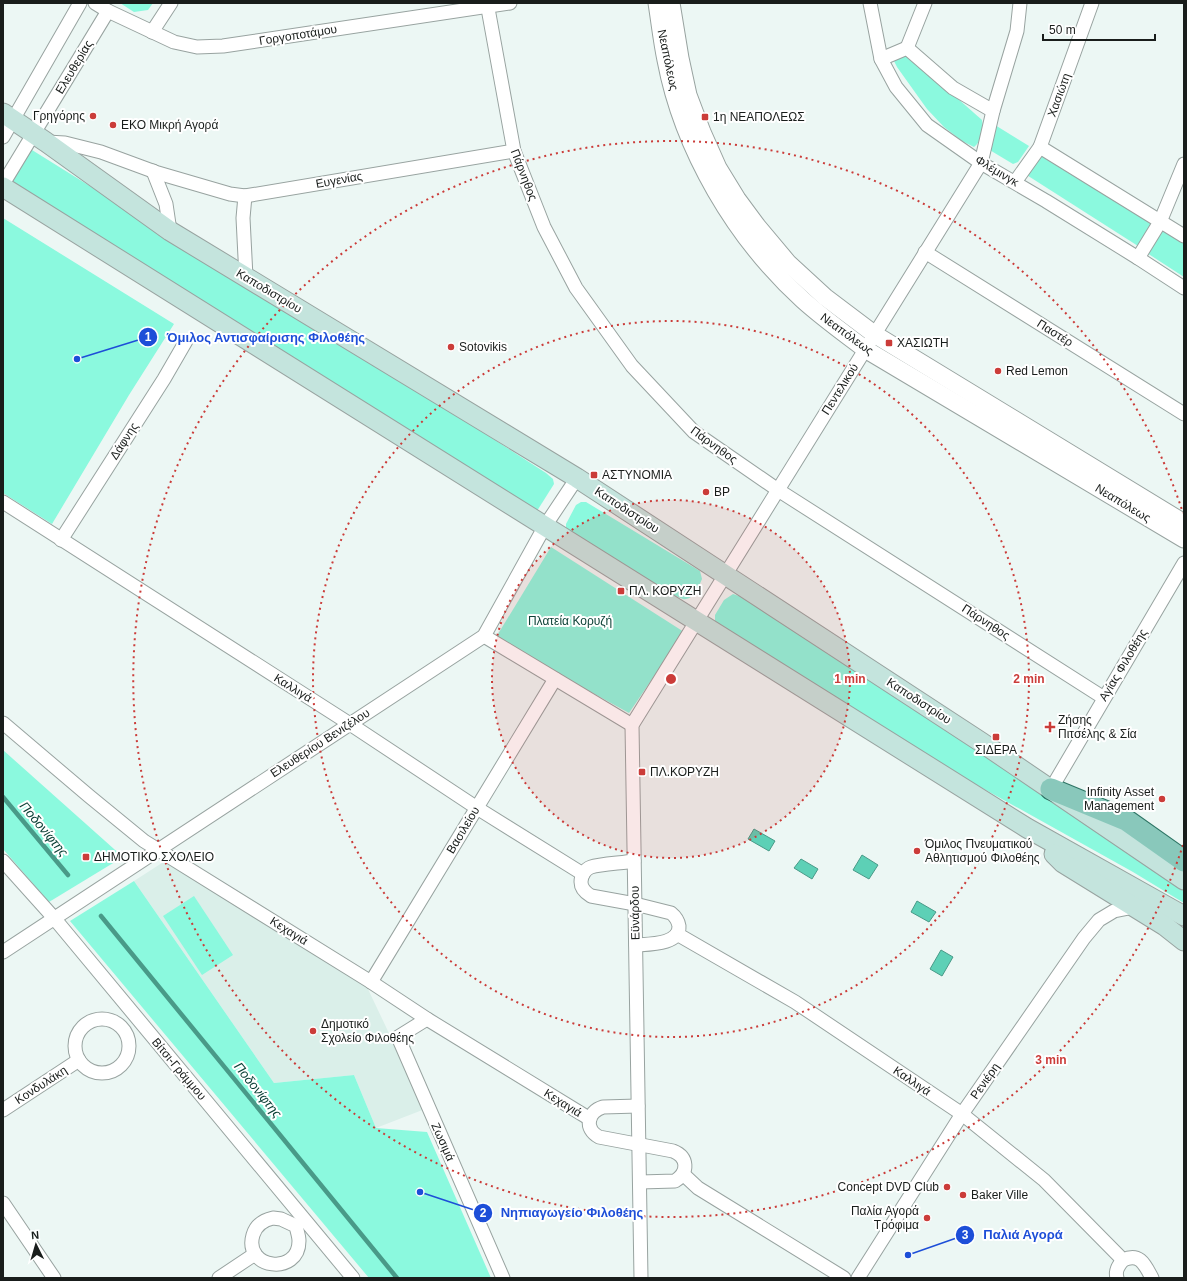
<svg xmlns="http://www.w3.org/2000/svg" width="1187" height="1281" viewBox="0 0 1187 1281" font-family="Helvetica,sans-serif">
  <rect width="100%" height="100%" fill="#ecf7f4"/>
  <polygon fill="#daefe9" points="165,861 367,987 425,1109 376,1128 354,1075 274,1083 134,881"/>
  <g fill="#8bf9de">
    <polygon points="120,3 153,3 148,10 134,12"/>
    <path d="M898,46L982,120C984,129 981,142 974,147L962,141L944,127L927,109L897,67L890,53L891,47Z"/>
    <polygon points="995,125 1029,146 1018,162 1013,164 988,149"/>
    <polygon points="32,150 416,389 546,473 553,479 554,484 537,511 12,183 10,179 27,154"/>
    <polygon points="1036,153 1152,224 1138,246 1022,172"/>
    <polygon points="3,218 174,324 129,395 52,524 3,493"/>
    <polygon points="1163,229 1184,243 1184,277 1147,253"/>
    <path d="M581,502H586L700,571L702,579C699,586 693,601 683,599C680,598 676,596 673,595L571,532L566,528V524L576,505Z"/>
    <polygon points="551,547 684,632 629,713 495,639"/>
    <polygon points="733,594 742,597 967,741 1184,888 1184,903 1133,872 932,760 715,622 715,615 724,600"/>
    <polygon points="3,750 123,857 49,902 3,849"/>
    <polygon points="134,881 274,1083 354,1075 376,1128 427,1132 491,1278 369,1278 70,921"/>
    <polygon points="194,896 233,955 202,975 163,916"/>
  </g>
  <g fill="#5dd0b6" stroke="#499a88">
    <polygon points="754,829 775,841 769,851 748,839"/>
    <polygon points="862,855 878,865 869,879 853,870"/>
    <polygon points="801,859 818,869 812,879 794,868"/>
    <polygon points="917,901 936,912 929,922 911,912"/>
    <polygon points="941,950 953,957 942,976 930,969"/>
  </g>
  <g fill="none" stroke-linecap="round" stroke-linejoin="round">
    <g stroke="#499a88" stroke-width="4.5">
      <polyline points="3,797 68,875"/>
      <polyline points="101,916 397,1278"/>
    </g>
    <g stroke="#98a3a0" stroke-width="15">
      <g id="minor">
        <polyline points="95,3 108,11 174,42 197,47 223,46 510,3"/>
        <polyline points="487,3 514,151 544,227 576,288 632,366 694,432 778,490 1104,698"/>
        <polyline points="870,3 881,59 896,87 927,125 981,163 1046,201 1138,258 1184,288"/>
        <polyline points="152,32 171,3"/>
        <polyline points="907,48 925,3"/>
        <polyline points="881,59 907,48 953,88 993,111"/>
        <polyline points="3,137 80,3"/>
        <polyline points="47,142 65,143 101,152 158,173 230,194 245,196 514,151"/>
        <polyline points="1040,147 1184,236"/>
        <polyline points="153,171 166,204 170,231"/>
        <polyline points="1015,182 1040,147 1092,3"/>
        <polyline points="3,184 108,11"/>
        <polyline points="245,196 243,218 246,277"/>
        <polyline points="925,252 1184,414"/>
        <polyline points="1138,258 1160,222 1184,164"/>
        <polyline points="3,502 350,724 477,808 583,874"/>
        <polyline points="61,540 164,379 186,341"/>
        <polyline points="484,636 632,725"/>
        <polyline points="3,723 89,796 144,841 371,982 427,1019 590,1119"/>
        <polyline points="1051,789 1184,563"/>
        <polyline points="3,861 54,918 353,1278"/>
        <path d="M634,861C623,863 600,864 591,867C585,869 581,876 581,882C581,889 586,893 591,896L635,904L671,913C676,917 678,920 679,926C680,945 648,944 636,945"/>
        <path d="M677,934L795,1002L962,1114L1044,1180L1123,1260C1140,1252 1145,1265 1152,1278"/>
        <polyline points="3,952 484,636 545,526 577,478"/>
        <polyline points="371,982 555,679"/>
        <polyline points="427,1019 398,1037 503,1278"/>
        <circle cx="102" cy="1046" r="27"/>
        <path d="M638,1106L603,1107C587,1112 584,1129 599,1137L673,1151C688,1157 689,1172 675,1181L640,1182"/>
        <polyline points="3,1110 79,1060"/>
        <polyline points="683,1174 698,1188 844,1278"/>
        <polyline points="3,1203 54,1278"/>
        <path d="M273,1218L281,1219L296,1226C297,1231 299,1236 299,1241C299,1276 243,1269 253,1235C256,1225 264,1220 273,1218Z"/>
        <polyline points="219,1278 255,1254"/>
        <polyline points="641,1278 632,725 981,163 993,111 1017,31 1020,3"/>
        <polyline points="858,1278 962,1114 1084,938 1099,920 1114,911 1134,907"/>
        <path d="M1117,1278C1115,1271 1118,1266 1123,1260"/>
      </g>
    </g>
    <g stroke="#98a3a0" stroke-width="19">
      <g id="tertiary">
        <path d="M657,3C660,22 662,41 666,60C683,150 736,239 803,300C823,318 844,333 865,349L1184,539"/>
        <polyline points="671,3 680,58 688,95 702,132 718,168 737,199 757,226 788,263 825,297 874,334 1184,523"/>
      </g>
    </g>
    <g stroke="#98a3a0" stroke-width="21">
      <g id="secondary">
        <polyline points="3,113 46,142 170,231 577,478 981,742 1184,880"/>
        <polyline points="3,187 1027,828 1184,916"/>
        <polyline points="1054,854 1063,863 1165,926 1184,941"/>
      </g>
    </g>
    <g stroke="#2e7565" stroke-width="23">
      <polyline id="primary" points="1051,789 1126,820 1184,861"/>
    </g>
    <use href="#minor" stroke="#fff" stroke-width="13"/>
    <use href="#tertiary" stroke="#fff" stroke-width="17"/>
    <use href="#secondary" stroke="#c4e4dd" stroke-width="19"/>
    <use href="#primary" stroke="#89c8bb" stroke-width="21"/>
  </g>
  <circle cx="671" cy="679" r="179" fill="#cb3c39" fill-opacity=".12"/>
  <g fill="none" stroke="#cb3c39" stroke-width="2" stroke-dasharray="2 4">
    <circle cx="671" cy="679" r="179"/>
    <circle cx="671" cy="679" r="358"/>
    <path d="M1183 845A538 538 0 1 1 1183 513"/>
  </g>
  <g fill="#cb3c39" stroke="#fff" stroke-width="1.5">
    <circle cx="93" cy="116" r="4"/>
    <rect x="701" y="113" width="8" height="8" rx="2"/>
    <circle cx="113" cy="125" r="4"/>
    <rect x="885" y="339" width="8" height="8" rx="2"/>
    <circle cx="451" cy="347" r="4"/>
    <circle cx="998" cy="371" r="4"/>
    <rect x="590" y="471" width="8" height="8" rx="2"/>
    <circle cx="706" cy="492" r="4"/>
    <rect x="617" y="587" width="8" height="8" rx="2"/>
    <path d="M1048 721h4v4h4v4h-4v4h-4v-4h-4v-4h4z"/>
    <rect x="992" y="733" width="8" height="8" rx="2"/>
    <rect x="638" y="768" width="8" height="8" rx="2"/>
    <circle cx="1162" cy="799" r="4"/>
    <circle cx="917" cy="851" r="4"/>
    <rect x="82" y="853" width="8" height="8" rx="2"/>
    <circle cx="313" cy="1031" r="4"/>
    <circle cx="947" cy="1187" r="4"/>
    <circle cx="963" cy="1195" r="4"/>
    <circle cx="927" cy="1218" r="4"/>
  </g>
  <g text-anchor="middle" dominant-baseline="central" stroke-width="4" stroke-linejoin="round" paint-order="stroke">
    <g font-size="12" fill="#191d1b" stroke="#fff">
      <text transform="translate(298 35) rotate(-9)">Γοργοποτάμου</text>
      <text transform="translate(668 60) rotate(78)">Νεαπόλεως</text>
      <text transform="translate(74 67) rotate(-59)">Ελευθερίας</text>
      <text transform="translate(1059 95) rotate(-70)">Χασιώτη</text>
      <text transform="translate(997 171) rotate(31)">Φλέμινγκ</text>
      <text transform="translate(524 175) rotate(69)">Πάρνηθος</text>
      <text transform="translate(339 180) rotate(-10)">Ευγενίας</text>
      <text transform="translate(269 291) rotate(31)">Καποδιστρίου</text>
      <text transform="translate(1055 333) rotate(32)">Παστέρ</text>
      <text transform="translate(847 334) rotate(36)">Νεαπόλεως</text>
      <text transform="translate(840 389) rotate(-58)">Πεντελικού</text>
      <text transform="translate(124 441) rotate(-57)">Δάφνης</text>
      <text transform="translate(714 445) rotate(36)">Πάρνηθος</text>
      <text transform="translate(1123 503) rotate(31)">Νεαπόλεως</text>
      <text transform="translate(627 510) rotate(33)">Καποδιστρίου</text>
      <text transform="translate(986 622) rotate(33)">Πάρνηθος</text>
      <text transform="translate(1123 665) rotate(-59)">Αγίας Φιλοθέης</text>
      <text transform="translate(293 688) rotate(32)">Καλλιγά</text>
      <text transform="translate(919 701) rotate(33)">Καποδιστρίου</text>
      <text transform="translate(320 743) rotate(-33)">Ελευθερίου Βενιζέλου</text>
      <text transform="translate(463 830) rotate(-59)">Βασιλείου</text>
      <text transform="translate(635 913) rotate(-91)">Εϋνάρδου</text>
      <text transform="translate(289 931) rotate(32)">Κεχαγιά</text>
      <text transform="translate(179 1069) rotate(50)">Βίτσι-Γράμμου</text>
      <text transform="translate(912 1081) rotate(34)">Καλλιγά</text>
      <text transform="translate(985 1081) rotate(-55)">Ρενιέρη</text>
      <text transform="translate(41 1085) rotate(-33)">Κονδυλάκη</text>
      <text transform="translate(563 1103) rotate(32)">Κεχαγιά</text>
      <text transform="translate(443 1142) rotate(66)">Ζωσιμά</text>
    </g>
    <g font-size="12" fill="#191d1b" stroke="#fff" text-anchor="start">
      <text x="85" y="116" text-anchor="end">Γρηγόρης</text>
      <text x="713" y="117">1η ΝΕΑΠΟΛΕΩΣ</text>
      <text x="121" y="125">ΕΚΟ Μικρή Αγορά</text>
      <text x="897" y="343">ΧΑΣΙΩΤΗ</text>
      <text x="459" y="347">Sotovikis</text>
      <text x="1006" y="371">Red Lemon</text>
      <text x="602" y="475">ΑΣΤΥΝΟΜΙΑ</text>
      <text x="714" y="492">BP</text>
      <text x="629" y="591">ΠΛ. ΚΟΡΥΖΗ</text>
      <text x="1058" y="720">Ζήσης<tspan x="1058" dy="14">Πιτσέλης &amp; Σία</tspan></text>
      <text x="996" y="750" text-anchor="middle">ΣΙΔΕΡΑ</text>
      <text x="650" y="772">ΠΛ.ΚΟΡΥΖΗ</text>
      <text x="1154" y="792" text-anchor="end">Infinity Asset<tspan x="1154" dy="14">Management</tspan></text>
      <text x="925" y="844">Όμιλος Πνευματικού<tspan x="925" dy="14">Αθλητισμού Φιλοθέης</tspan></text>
      <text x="94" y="857">ΔΗΜΟΤΙΚΟ ΣΧΟΛΕΙΟ</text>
      <text x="321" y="1024">Δημοτικό<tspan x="321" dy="14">Σχολείο Φιλοθέης</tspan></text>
      <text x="939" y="1187" text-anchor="end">Concept DVD Club</text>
      <text x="971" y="1195">Baker Ville</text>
      <text x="919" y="1211" text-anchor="end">Παλία Αγορά<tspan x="919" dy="14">Τρόφιμα</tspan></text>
    </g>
    <g font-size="12" fill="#0d4237" stroke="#fff">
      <text x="570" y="621">Πλατεία Κορυζή</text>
    </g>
    <g font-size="13" font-style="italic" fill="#083e33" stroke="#fff">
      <text transform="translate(44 829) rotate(50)">Ποδονίφτης</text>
      <text transform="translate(258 1090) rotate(51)">Ποδονίφτης</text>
    </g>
  </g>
  <circle cx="671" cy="679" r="6" fill="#cb3c39" stroke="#fff" stroke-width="2"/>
  <g font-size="12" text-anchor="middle" font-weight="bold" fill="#cb3c39" stroke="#fff" stroke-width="4" stroke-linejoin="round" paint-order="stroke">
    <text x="850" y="683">1 min</text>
    <text x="1029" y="683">2 min</text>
    <text x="1051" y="1064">3 min</text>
  </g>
  <path fill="none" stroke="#1d4ed8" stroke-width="1.5" d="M77 359L148 337M420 1192L483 1213M908 1255L965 1235"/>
  <g fill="#1d4ed8" stroke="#fff" stroke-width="1.5">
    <circle cx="77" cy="359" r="4"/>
    <circle cx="420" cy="1192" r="4"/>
    <circle cx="908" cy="1255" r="4"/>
    <circle cx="148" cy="337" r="10"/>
    <circle cx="483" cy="1213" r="10"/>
    <circle cx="965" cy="1235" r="10"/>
  </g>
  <g font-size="12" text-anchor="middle" font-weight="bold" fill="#fff">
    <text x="148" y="341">1</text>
    <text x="483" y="1217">2</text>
    <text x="965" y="1239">3</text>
  </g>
  <g font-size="13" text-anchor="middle" font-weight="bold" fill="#1d4ed8" stroke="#fff" stroke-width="4" stroke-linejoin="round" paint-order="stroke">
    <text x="266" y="342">Όμιλος Αντισφαίρισης Φιλοθέης</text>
    <text x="572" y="1217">Νηπιαγωγείο Φιλοθέης</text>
    <text x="1023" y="1239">Παλιά Αγορά</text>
  </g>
  <rect width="1187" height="1281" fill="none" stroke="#191d1b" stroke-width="8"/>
  <g transform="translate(36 1245) rotate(355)" stroke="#ffffff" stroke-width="3" paint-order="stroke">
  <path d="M0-3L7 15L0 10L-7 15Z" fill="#191d1b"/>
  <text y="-6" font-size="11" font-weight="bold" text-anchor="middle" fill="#191d1b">N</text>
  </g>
  <path d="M1043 34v6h112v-6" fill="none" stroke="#191d1b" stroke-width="2"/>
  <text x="1049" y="34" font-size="12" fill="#191d1b" stroke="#ffffff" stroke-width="3" paint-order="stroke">50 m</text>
</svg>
